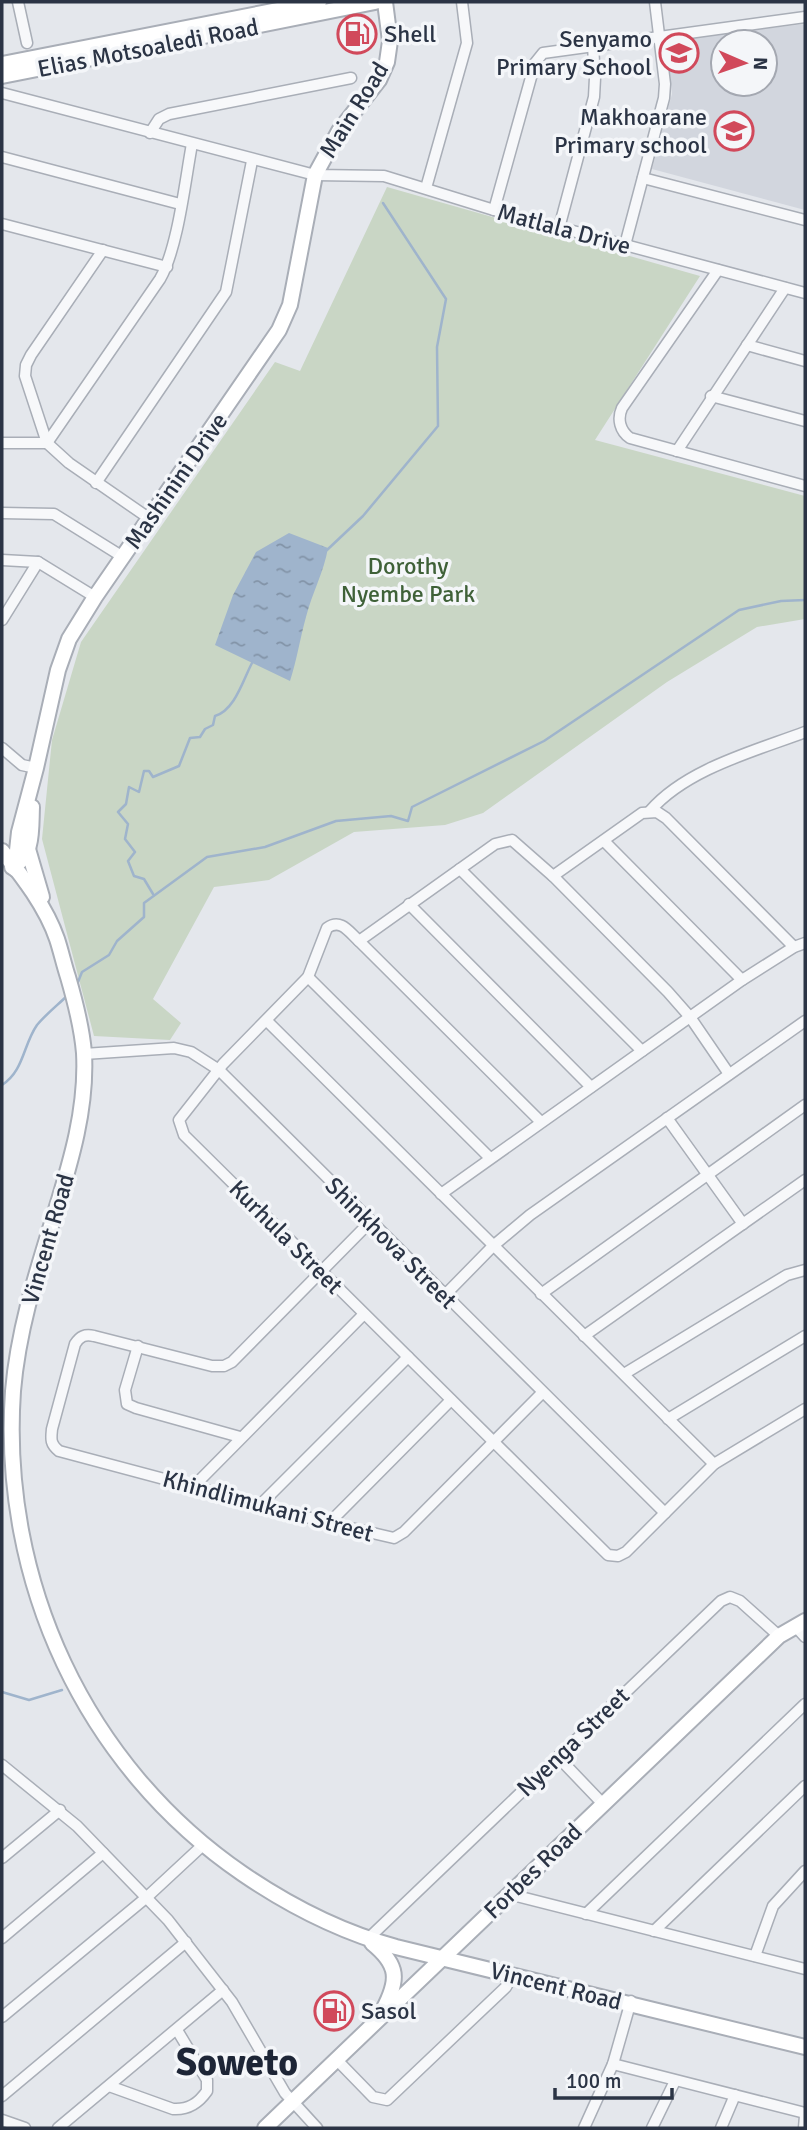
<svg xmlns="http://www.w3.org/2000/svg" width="807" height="2130" viewBox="0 0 807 2130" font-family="Signika,sans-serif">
  <defs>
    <pattern id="water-ripples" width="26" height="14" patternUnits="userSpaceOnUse" patternTransform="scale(1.75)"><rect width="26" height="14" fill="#9fb4cc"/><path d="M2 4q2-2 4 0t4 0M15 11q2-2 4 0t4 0" fill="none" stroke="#8293a7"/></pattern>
  </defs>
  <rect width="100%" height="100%" fill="#e4e7ec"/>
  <path fill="#d2d6de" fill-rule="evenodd" d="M805,24V210L652,169L672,94L667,40ZM723,42H765V84H723Z"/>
  <polygon fill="#c9d6c5" points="387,187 700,276 595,440 805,496 805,619 757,627 667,682 483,813 445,825 354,832 269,880 214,887 153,999 181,1023 170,1040 94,1036 42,839 52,740 81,642 275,362 300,371"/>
  <path fill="url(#water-ripples)" d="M289,533L328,548C324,572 312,593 306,617C300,638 297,660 290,681L215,645L233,595L256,552Z"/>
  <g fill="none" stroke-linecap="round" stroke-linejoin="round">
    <g stroke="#9fb4cc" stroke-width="2.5">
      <polyline points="327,550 363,516 438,426 437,347 446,299 383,203"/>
      <path d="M153,894L144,879L134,876L128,861L135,852L125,839L128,824L118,812L126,804L129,787L139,792L144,771H149L153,777L179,766L190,738L200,737L205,729L213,725L215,716C235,710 243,680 252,663"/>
      <polyline points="76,987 82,972 109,955 117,941 144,917 144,903 207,857 265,847 336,821 391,816 408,821 412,807 544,741 739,610 781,601 805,600"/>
      <path d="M2,1085C24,1071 23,1045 37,1025C46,1014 59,1004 69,994"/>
      <polyline points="2,1692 29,1700 62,1690"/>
    </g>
    <g stroke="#a9aeb7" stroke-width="13">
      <g id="street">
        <polyline points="18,2 27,43"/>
        <polyline points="2,93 315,175 384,176 494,210 805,293"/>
        <polyline points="150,133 159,119 169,114 351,78"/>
        <polyline points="2,157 180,204"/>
        <polyline points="643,178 805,220"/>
        <polyline points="426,188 467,43 462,2"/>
        <polyline points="494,210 535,63 543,53 805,17"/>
        <polyline points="2,224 167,267"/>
        <polyline points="559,228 594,97 595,78 593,46"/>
        <polyline points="625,245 664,98 665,84 655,2"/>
        <polyline points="103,250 31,355 26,365 25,376 47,443 69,463 150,519"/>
        <path d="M718,270L622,408C617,419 620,431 630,438L805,486"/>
        <polyline points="747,345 805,361"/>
        <polyline points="711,396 805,421"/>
        <path d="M2,443H47L160,279C178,248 185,181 192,144"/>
        <polyline points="677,451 785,288"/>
        <polyline points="96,483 226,292 252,161"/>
        <polyline points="2,513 54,514 123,557"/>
        <polyline points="2,560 38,562 95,597"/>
        <polyline points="2,620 38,562"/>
        <polyline points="2,748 22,765 36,768"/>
        <path d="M650,811C686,769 755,751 805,732"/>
        <polyline points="604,841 742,980"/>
        <polyline points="460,869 642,1051"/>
        <polyline points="553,876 642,813 657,812 666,818 794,947"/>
        <polyline points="409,904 591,1087"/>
        <polyline points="359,941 495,844 512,840 553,876 668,992 690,1017 729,1074"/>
        <polyline points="308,977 490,1158"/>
        <polyline points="267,1021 714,1464"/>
        <polyline points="84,1054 174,1048 191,1052 219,1070 665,1513"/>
        <polyline points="667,1118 743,1224"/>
        <path d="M541,1122L359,941C349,932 341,918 327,928L308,977L223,1064L179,1120L184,1135L608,1555L618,1556L626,1552L714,1464L805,1409"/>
        <polyline points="441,1194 742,980 794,947 805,943"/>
        <path d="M370,1222L232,1362L224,1366H212L94,1336C85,1334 80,1336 75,1344L52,1429C51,1439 50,1444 59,1451L329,1523L394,1538L404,1532L542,1393"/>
        <polyline points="541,1294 805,1105"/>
        <polyline points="444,1296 493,1246 530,1215 805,1021"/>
        <polyline points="584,1336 805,1180"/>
        <polyline points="138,1346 125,1390 127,1404 136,1408 240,1437"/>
        <polyline points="624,1374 787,1275 805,1270"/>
        <polyline points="668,1419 805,1336"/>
        <polyline points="194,1486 364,1314"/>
        <polyline points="261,1504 408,1357"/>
        <polyline points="329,1523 451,1400"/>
        <polyline points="795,1626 805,1637"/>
        <polyline points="558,1757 603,1804"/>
        <polyline points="2,1765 77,1826 168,1920 232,2002 285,2093 317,2128"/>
        <polyline points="2,1858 60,1810"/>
        <polyline points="509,1894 805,1969"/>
        <polyline points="586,1914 805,1704"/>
        <polyline points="654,1931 805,1786"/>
        <polyline points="373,1934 721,1601 730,1597 740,1601 779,1636"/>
        <polyline points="2,1938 103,1853"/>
        <polyline points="755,1956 773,1906 805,1871"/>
        <polyline points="2,2017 147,1897 203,1845"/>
        <polyline points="336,2059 373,2097 387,2100 506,1987 512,1976"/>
        <polyline points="613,2064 805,2113"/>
        <path d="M109,2086L173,2109C188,2110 198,2104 207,2091V2080L177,2030"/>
        <polyline points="2,2096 186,1942"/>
        <polyline points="2,2120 25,2128"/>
        <polyline points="58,2128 223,1990"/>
        <polyline points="584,2128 613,2064 631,2001"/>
        <polyline points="652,2128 675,2081"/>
        <polyline points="721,2128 735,2095"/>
        <polyline points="804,2128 805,2116"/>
      </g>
    </g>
    <g stroke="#a9aeb7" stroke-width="18">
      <g id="secondary">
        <polyline points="2,64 319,2"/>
        <polyline points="2,76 375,2"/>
        <polyline points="28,849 42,897"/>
        <path d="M2,851C23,877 46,907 57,939C61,951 64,965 68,977C75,1001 82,1028 84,1053C87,1108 71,1161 55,1213C37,1271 18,1330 13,1391C0,1581 85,1766 243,1874C290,1906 341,1932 396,1947L805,2047"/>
        <path d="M12,867C34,857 31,828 32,807"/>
        <polyline points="15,869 19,832 36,768 58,670 69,639 95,597 279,330 290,305 315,175 339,131 379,80 387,62 390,41 385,2"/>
        <path d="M372,1943C399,1965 399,1980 383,2010"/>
        <polyline points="265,2128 779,1636 805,1621"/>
      </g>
    </g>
    <use href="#street" stroke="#f7f8fa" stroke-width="10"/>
    <use href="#secondary" stroke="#fff" stroke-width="14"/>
  </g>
  <defs>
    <g id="fuel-ring" transform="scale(2.0125)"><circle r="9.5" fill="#f4f6f9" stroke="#d1495b" stroke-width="1.5"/><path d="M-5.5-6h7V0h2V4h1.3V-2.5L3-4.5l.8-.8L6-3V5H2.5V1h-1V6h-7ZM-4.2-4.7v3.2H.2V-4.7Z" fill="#d1495b"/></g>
    <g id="school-ring" transform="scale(2.0125)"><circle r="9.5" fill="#f4f6f9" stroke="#d1495b" stroke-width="1.5"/><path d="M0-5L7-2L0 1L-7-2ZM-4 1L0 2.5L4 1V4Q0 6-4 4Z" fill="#d1495b"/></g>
  </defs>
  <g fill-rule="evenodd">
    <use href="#fuel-ring" x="357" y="34"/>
    <use href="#school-ring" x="679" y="53"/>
    <use href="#school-ring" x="734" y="131"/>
    <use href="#fuel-ring" x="334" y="2011"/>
  </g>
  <g text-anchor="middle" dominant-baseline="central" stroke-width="7" stroke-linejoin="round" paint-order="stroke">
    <g font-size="24" fill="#2b3445" stroke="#f4f6f9" text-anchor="start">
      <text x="384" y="34">Shell</text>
      <text x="652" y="39" text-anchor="end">Senyamo<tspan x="652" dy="28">Primary School</tspan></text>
      <text x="707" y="117" text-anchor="end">Makhoarane<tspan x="707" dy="28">Primary school</tspan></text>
      <text x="361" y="2011">Sasol</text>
    </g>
    <g font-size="24" fill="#2b3445" stroke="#f4f6f9">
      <text transform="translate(148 48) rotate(-11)">Elias Motsoaledi Road</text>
      <text transform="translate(354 110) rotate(-58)">Main Road</text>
      <text transform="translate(564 229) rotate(15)">Matlala Drive</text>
      <text transform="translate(176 481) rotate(-55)">Mashinini Drive</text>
      <text transform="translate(286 1237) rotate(45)">Kurhula Street</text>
      <text transform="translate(48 1239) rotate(-74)">Vincent Road</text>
      <text transform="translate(391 1243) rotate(45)">Shinkhova Street</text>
      <text transform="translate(268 1506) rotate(15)">Khindlimukani Street</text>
      <text transform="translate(573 1742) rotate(-44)">Nyenga Street</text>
      <text transform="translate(533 1871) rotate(-44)">Forbes Road</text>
      <text transform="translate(556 1986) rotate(14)">Vincent Road</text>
    </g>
    <g font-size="24" fill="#3f6138" stroke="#f4f6f9">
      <text x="408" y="566">Dorothy<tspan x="408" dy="28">Nyembe Park</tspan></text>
    </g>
    <g font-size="38" font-weight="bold" fill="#1d2536" stroke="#f4f6f9">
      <text x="237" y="2062">Soweto</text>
    </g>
  </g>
  <rect width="807" height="2130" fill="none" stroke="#2b3445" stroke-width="7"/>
  <g transform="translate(744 63) rotate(92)"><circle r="33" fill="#f4f6f9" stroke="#a4a8b1" stroke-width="2"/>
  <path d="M0-5L12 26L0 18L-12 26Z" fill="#d1495b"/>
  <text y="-10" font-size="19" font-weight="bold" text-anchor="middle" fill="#2b3445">N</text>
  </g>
  <path d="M555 2088v10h117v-10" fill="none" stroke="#2b3445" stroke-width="3.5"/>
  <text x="566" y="2088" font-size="21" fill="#2b3445" stroke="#f4f6f9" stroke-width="5" paint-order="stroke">100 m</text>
</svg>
